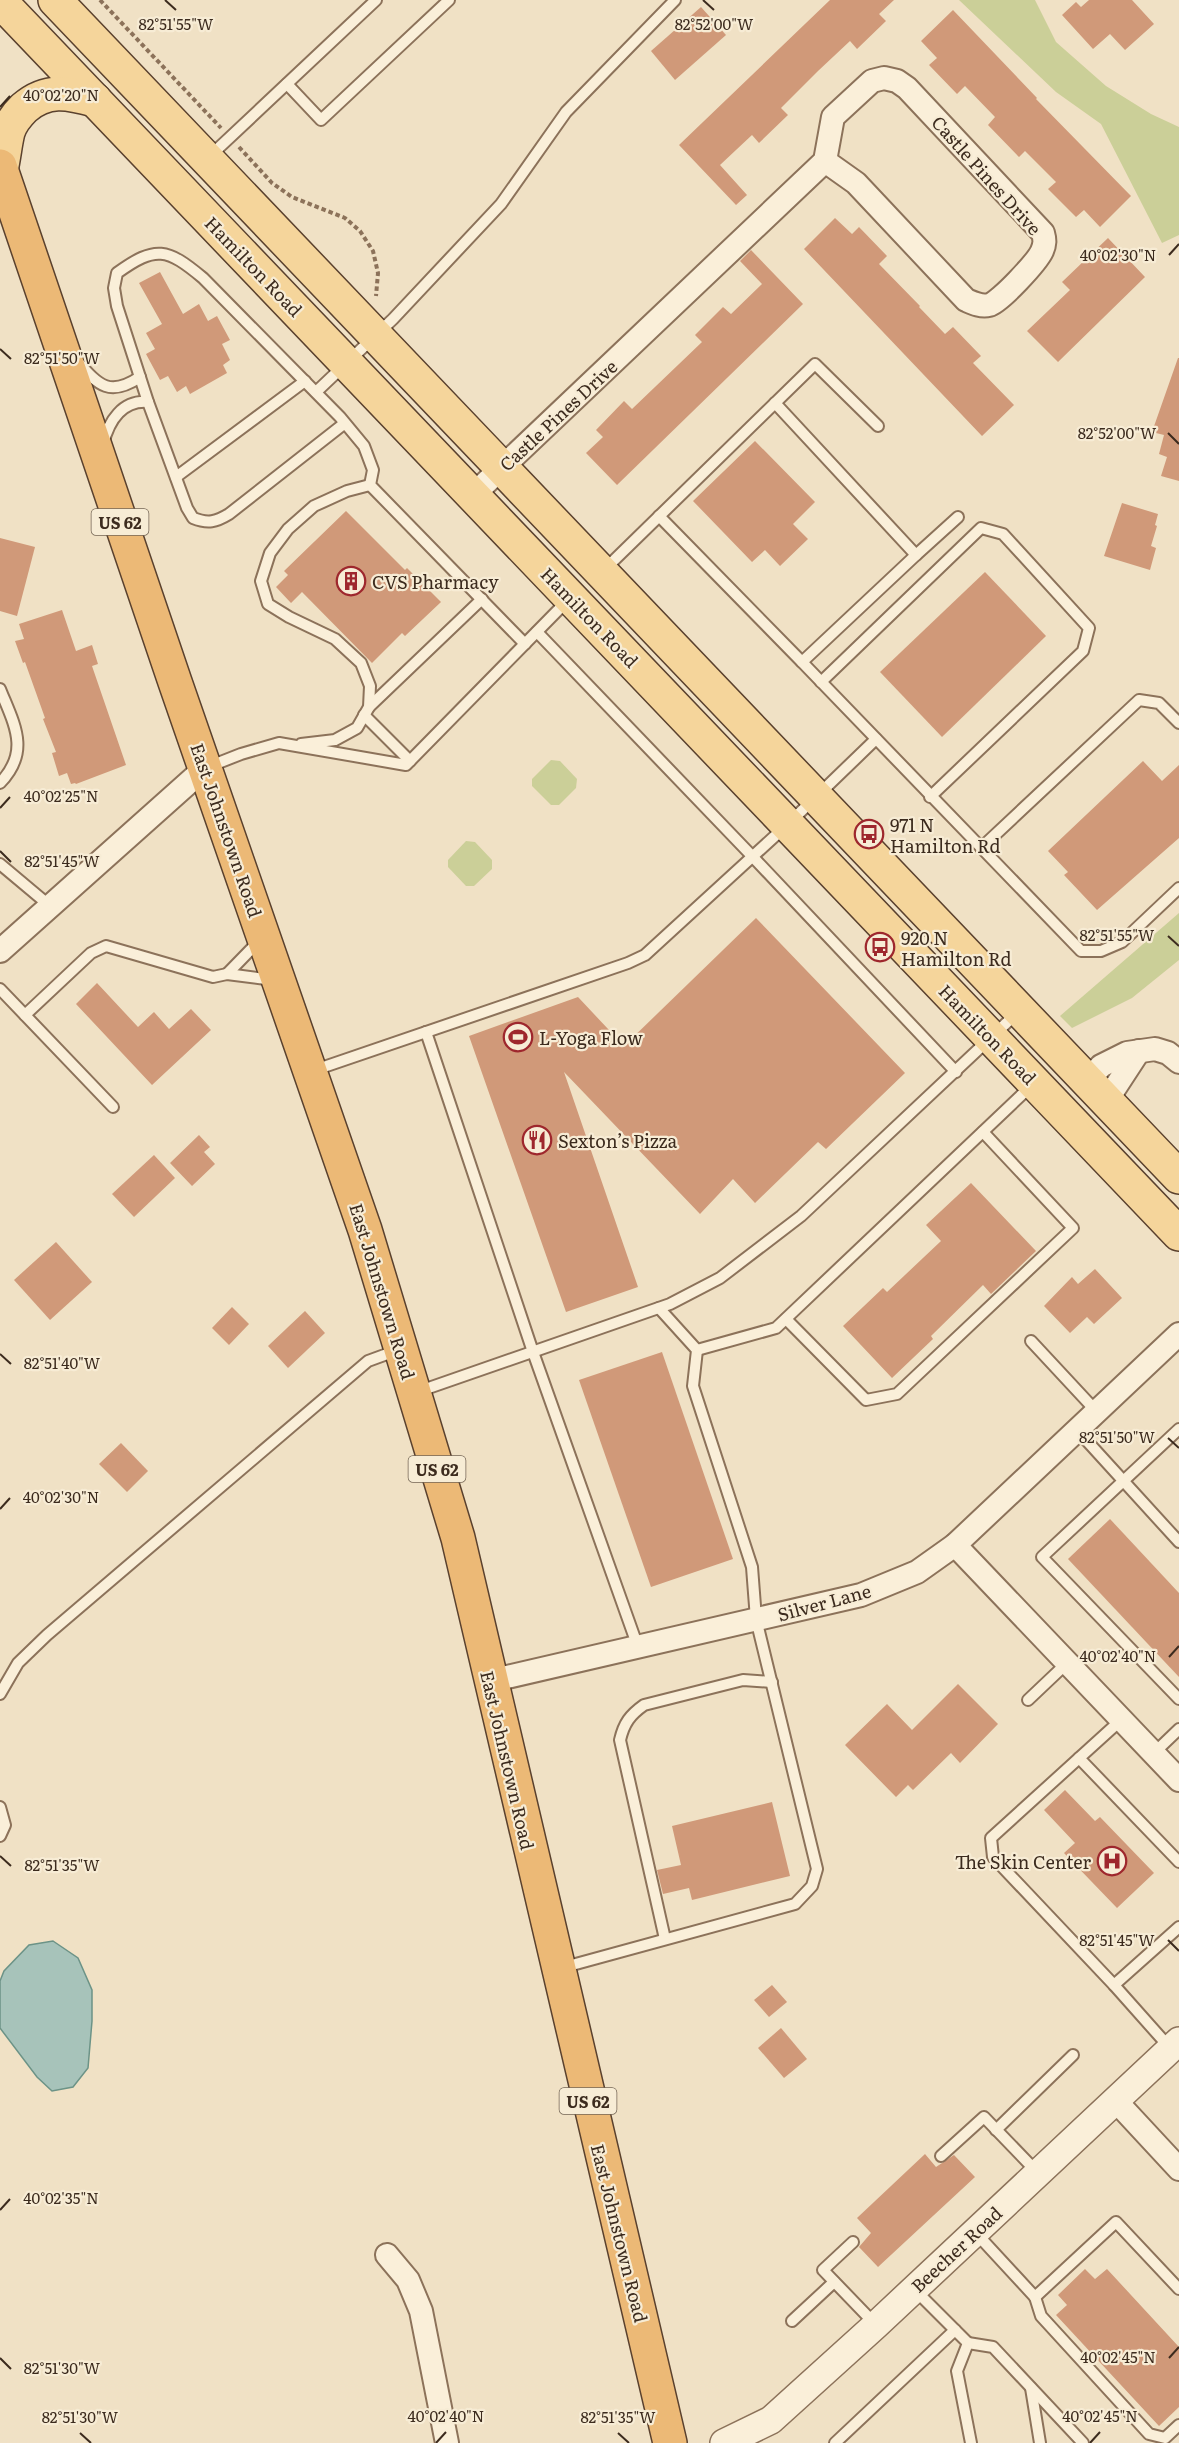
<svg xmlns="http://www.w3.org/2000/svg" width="1179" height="2443" viewBox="0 0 1179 2443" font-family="Literata,serif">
  <rect width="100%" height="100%" fill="#f0e1c5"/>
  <g fill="#cbcf98">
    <polygon points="959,0 1035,0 1056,42 1106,86 1151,114 1179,127 1179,235 1162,243 1101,124 1056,92"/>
    <polygon points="551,760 560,761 577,779 576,788 559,805 551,805 532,786 532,779"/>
    <polygon points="466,841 475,842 492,860 492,869 474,886 466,886 448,867 448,860"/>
    <polygon points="1179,913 1179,960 1132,998 1072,1028 1060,1016"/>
  </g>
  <polygon fill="#a7c3ba" stroke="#6c9387" stroke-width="1.5" points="53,1941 78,1958 92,1990 92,2021 88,2068 73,2087 52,2091 37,2077 0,2028 0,1981 4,1971 29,1945"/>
  <g fill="#d09979">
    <polygon points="830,0 894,0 879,14 886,21 857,49 850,41 818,71 781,108 788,115 759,143 752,135 720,165 747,195 736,205 679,145"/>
    <polygon points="1089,0 1132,0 1154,24 1125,50 1110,34 1093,49 1062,15 1076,2 1081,7"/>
    <polygon points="701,7 726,35 675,80 651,51"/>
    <polygon points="953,10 1037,98 1036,99 1131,196 1100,227 1084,210 1076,217 1048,189 1056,182 1025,151 1019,157 988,125 995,117 965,86 957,94 929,65 937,58 921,41"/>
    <polygon points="835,218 852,234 859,227 887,256 879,264 920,306 919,307 945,334 953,327 981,356 973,363 1014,405 982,436 804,249"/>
    <polygon points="1108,238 1145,277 1058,362 1027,331 1070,290 1062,282"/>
    <polygon points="751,250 803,304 617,485 586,453 603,437 596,430 624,401 632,409 702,342 695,335 723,307 731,314 762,284 740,261"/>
    <polygon points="160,272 183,314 199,304 208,321 217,316 230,340 222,344 230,360 223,365 227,373 190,394 186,386 177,392 168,376 160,380 146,354 155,349 146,333 162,324 139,283"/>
    <polygon points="1178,358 1179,358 1179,481 1161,476 1167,457 1159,454 1164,435 1152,432"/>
    <polygon points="755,441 815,502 793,524 808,539 780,566 765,550 752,562 693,501"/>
    <polygon points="1122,503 1158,514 1155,525 1157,526 1151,546 1156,548 1150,570 1104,556"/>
    <polygon points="346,511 405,570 407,568 441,602 405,636 402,633 372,663 302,592 291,603 276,587 288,575 284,571"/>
    <polygon points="0,538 35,547 17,616 0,611"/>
    <polygon points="985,572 1046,636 942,737 880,672"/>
    <polygon points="62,610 76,651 92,645 98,664 92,666 126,765 76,784 75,783 71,784 67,773 59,776 52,753 56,752 43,719 45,718 25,662 23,663 15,641 24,639 19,624"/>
    <polygon points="1143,761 1162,781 1179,765 1179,838 1097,910 1064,875 1068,872 1048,851"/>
    <polygon points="756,918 905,1073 826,1149 818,1142 755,1203 733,1179 700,1214 564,1072 638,1287 566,1312 469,1036 578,997 624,1046"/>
    <polygon points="97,983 138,1027 154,1012 169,1029 191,1009 211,1030 152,1085 76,1004"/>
    <polygon points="199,1135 210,1147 204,1152 215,1164 192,1186 170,1163"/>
    <polygon points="154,1155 175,1178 134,1217 112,1194"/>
    <polygon points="971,1183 1036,1251 991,1294 983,1285 931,1336 933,1339 892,1378 843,1326 883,1288 887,1292 941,1241 926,1225"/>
    <polygon points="56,1242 92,1282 50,1320 14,1280"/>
    <polygon points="1095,1269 1122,1298 1094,1324 1087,1317 1070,1333 1044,1306 1072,1277 1078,1284"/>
    <polygon points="232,1307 249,1324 229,1345 212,1328"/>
    <polygon points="305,1311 325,1333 288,1368 268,1346"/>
    <polygon points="662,1352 733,1559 651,1587 579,1380"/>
    <polygon points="121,1443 148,1471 127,1492 99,1464"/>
    <polygon points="1110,1519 1179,1593 1179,1677 1068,1559"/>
    <polygon points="958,1684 998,1724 960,1763 951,1753 913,1790 908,1785 896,1797 845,1745 887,1704 912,1730"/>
    <polygon points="1065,1790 1095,1821 1100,1817 1154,1873 1117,1908 1064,1853 1075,1843 1044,1810"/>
    <polygon points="772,1802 790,1876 692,1900 689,1888 663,1894 657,1870 681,1865 672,1826"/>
    <polygon points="772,1985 787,2002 769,2017 754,2000"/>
    <polygon points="781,2028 807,2059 784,2078 758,2048"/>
    <polygon points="925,2154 936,2167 954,2155 975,2177 878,2267 859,2247 871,2233 857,2218"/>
    <polygon points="1085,2269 1095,2279 1107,2269 1179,2347 1179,2407 1159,2426 1056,2315 1067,2305 1058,2295"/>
  </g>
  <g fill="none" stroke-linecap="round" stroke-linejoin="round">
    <g stroke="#8c725a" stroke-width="14">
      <g id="service">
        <polyline points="287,84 321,120 449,0"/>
        <polyline points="210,156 376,0"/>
        <path d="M78,362C99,386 110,397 140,377"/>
        <polyline points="316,392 393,319 501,204 566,112 675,0"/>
        <path d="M345,423L229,514C216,522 208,524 193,518L187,508L148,402L117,306L114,288L117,273C156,245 167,248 203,278L340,417L364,446L373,470L370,485L525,644"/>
        <path d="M103,444C109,421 122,400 148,402"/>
        <polyline points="176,477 305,381"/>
        <polyline points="659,516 802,662 916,555 775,403"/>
        <polyline points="916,555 958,517"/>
        <polyline points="604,570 815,364 878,426"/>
        <polyline points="537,632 752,856 956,1072"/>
        <polyline points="802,662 1081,951 1101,951 1122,942 1179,888"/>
        <polyline points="821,682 981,528 1003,534 1089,628 1083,651 930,797"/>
        <path d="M0,689C14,724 31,751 0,783"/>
        <polyline points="369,707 482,599"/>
        <polyline points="364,715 410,761"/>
        <polyline points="301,744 335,740 357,728 369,707 370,686 361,663 335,639 289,617 268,604 261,581 270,553 288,529 314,506 347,491 370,485"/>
        <polyline points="208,767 241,754 279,743 406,765 567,601"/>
        <polyline points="981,848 1139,700 1159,703 1179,723"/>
        <polyline points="0,864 50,906"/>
        <polyline points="227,974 260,940"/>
        <polyline points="0,989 113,1107"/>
        <polyline points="25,1015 91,953 106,946 213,977 227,974 273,980"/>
        <polyline points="426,1032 533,1352 638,1647"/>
        <polyline points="312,1071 628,963 645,955 787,825 876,739"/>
        <polyline points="786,1319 866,1400 897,1394 1073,1228 983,1132"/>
        <polyline points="1031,1341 1097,1412"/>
        <polyline points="697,1350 776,1328 1032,1085"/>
        <polyline points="417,1392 670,1304 720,1278 801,1216 1017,1013"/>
        <polyline points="1179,1429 1042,1557 1179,1699"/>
        <polyline points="1077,1430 1179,1542"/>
        <polyline points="0,1694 18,1663 47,1635 368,1361 398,1350"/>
        <polyline points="1028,1700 1067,1663"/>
        <polyline points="1121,1720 991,1838 993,1857 1114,1985 1170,2048"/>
        <polyline points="1154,1753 1179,1729"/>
        <polyline points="1079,1758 1179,1862"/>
        <polyline points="0,1807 5,1825 0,1836"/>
        <path d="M665,1939L620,1740C624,1723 630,1715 644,1705L743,1680L772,1682"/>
        <polyline points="561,1968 795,1904 812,1886 817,1869 756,1619 752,1567 693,1386 697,1350 659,1308"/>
        <polyline points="1114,1985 1179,1927"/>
        <polyline points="996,2130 1073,2055"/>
        <polyline points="941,2156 984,2117 1037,2172"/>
        <polyline points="975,2232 1035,2297 1116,2222 1179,2289"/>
        <polyline points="853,2242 823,2270 876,2325"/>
        <polyline points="914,2289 968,2343 957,2371 971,2443"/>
        <polyline points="1035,2297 1041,2316 1149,2434 1165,2438 1179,2425"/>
        <polyline points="792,2321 834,2282"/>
        <polyline points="968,2343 993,2347 1083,2443"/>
        <polyline points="1031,2388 1040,2443"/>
        <polyline points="835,2443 955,2330"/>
      </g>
    </g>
    <g stroke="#8c725a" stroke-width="26">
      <g id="minor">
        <path d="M473,495L825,161L833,117L872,81L884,78L897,81L907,88L1043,233C1045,240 1045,244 1042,251C1037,262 1000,302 989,305C981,307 973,303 966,300L856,183L825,161"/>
        <polyline points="0,951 205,768"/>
        <polyline points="1088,1081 1101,1066 1127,1053 1155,1049 1168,1053 1179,1062"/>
        <polyline points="1107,1100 1139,1051"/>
        <polyline points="955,1545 1179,1780"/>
        <polyline points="490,1681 861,1595 917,1572 955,1545 1179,1334"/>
        <polyline points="1115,2100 1179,2169"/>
        <polyline points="387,2255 408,2280 421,2311 447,2443"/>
      </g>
    </g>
    <g stroke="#8c725a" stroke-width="30">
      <polyline id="tertiary" points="724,2443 771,2420 876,2325 1179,2041"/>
    </g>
    <g stroke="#5a412e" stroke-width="36">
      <g id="primary">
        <polyline points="55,0 1179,1177"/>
        <polyline points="0,1 1179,1234"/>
        <path d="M1,170C4,157 5,144 8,132C11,122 17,115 24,108C47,88 68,93 95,100"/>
      </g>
    </g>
    <g stroke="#5a412e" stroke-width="36">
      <polyline id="trunk" points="0,166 175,682 365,1230 458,1538 670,2443"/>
    </g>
    <g stroke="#8c725a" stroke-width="4" stroke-dasharray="4.5 3" stroke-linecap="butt">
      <polyline points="100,0 221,128"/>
      <polyline points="239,147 272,183 292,197 345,218 360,231 373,251 378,273 376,296"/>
    </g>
    <use href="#service" stroke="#faefd9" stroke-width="10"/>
    <use href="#minor" stroke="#faefd9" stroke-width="22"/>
    <use href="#tertiary" stroke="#faefd9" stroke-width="27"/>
    <use href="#primary" stroke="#f5d59b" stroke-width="33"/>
    <use href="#trunk" stroke="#ecb976" stroke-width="33"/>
  </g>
  <path fill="none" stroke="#3c2b1e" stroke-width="2" d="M165,0L176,10M703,0L714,10M0,107L10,96M1169,255L1179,244M0,349L11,359M1168,433L1179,444M0,808L10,797M0,851L11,862M1168,936L1179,946M0,1354L11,1364M1168,1438L1179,1448M0,1509L10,1498M1169,1657L1179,1646M0,1856L11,1866M1168,1940L1179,1951M0,2210L10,2199M0,2358L11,2369M1169,2358L1179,2347M80,2433L91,2443M618,2433L629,2443M436,2443L446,2432M1090,2443L1100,2432"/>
  <defs>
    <g id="building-ring" transform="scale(1.5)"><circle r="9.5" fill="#f7ecd5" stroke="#9e272d" stroke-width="1.5"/><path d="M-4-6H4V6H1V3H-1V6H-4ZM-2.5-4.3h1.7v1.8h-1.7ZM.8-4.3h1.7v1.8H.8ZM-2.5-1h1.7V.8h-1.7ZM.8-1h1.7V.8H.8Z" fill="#9e272d"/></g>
    <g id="bus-ring" transform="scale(1.5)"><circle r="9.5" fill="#f7ecd5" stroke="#9e272d" stroke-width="1.5"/><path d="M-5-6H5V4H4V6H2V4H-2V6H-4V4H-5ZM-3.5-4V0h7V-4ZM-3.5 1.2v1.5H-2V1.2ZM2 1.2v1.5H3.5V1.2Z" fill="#9e272d"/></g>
    <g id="stadium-ring" transform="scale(1.5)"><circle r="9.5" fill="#f7ecd5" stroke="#9e272d" stroke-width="1.5"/><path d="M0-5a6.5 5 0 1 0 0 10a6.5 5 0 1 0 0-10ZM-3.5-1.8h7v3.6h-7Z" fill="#9e272d"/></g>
    <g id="restaurant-ring" transform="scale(1.5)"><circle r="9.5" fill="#f7ecd5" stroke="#9e272d" stroke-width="1.5"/><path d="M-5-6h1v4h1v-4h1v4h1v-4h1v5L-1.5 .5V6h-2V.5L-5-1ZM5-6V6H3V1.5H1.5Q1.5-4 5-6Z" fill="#9e272d"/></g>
    <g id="hospital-ring" transform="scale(1.5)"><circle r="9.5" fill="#f7ecd5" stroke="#9e272d" stroke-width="1.5"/><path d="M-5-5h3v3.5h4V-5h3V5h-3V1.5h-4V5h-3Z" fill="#9e272d"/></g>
  </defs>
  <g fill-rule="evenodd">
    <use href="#building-ring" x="351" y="581"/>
    <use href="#bus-ring" x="869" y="834"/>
    <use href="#bus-ring" x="880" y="947"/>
    <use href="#stadium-ring" x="518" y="1037"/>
    <use href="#restaurant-ring" x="537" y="1140"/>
    <use href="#hospital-ring" x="1112" y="1861"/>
  </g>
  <g text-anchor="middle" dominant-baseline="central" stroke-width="4.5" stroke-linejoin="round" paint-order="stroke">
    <g fill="#f7ecd5" stroke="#746555" stroke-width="1.5">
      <rect x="91.5" y="509" width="57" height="26" rx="4.5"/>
      <rect x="408.5" y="1456" width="57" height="26" rx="4.5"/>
      <rect x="559.5" y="2088" width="57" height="26" rx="4.5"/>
    </g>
    <g font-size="16" font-weight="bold" fill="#3c2b1e">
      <text x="120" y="522">US 62</text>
      <text x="437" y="1469">US 62</text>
      <text x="588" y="2101">US 62</text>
    </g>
    <g font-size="18" fill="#3c2b1e" stroke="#f7ecd5">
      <text transform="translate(987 175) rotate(48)">Castle Pines Drive</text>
      <text transform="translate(254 266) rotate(46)">Hamilton Road</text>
      <text transform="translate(558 415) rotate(-43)">Castle Pines Drive</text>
      <text transform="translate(590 617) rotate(46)">Hamilton Road</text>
      <text transform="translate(227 830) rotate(71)">East Johnstown Road</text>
      <text transform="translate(988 1034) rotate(46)">Hamilton Road</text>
      <text transform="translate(383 1291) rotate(73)">East Johnstown Road</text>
      <text transform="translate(824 1602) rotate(-15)">Silver Lane</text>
      <text transform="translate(508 1760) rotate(77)">East Johnstown Road</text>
      <text transform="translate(620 2233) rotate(76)">East Johnstown Road</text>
      <text transform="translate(956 2249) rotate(-43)">Beecher Road</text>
    </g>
    <g font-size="18" fill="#3c2b1e" stroke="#f7ecd5" text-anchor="start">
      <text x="372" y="581">CVS Pharmacy</text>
      <text x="890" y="824">971 N<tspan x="890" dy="21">Hamilton Rd</tspan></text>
      <text x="901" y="937">920 N<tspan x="901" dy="21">Hamilton Rd</tspan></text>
      <text x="539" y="1037">L-Yoga Flow</text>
      <text x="558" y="1140">Sexton’s Pizza</text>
      <text x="1091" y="1861" text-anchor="end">The Skin Center</text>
    </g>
  </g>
  <g font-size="15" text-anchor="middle" fill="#3c2b1e" stroke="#f7ecd5" stroke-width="4.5" stroke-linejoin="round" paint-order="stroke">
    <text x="176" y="30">82°51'55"W</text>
    <text x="714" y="30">82°52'00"W</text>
    <text x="61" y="101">40°02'20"N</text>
    <text x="1118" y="261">40°02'30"N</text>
    <text x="62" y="364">82°51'50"W</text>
    <text x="1117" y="439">82°52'00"W</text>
    <text x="61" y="802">40°02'25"N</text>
    <text x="62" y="867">82°51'45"W</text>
    <text x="1117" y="941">82°51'55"W</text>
    <text x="62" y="1369">82°51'40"W</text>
    <text x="1117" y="1443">82°51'50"W</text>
    <text x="61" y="1503">40°02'30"N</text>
    <text x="1118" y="1662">40°02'40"N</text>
    <text x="62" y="1871">82°51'35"W</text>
    <text x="1117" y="1946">82°51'45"W</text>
    <text x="61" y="2204">40°02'35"N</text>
    <text x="1118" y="2363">40°02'45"N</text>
    <text x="62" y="2374">82°51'30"W</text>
    <text x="446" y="2422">40°02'40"N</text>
    <text x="1100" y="2422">40°02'45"N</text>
    <text x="80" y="2423">82°51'30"W</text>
    <text x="618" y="2423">82°51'35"W</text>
  </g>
</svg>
